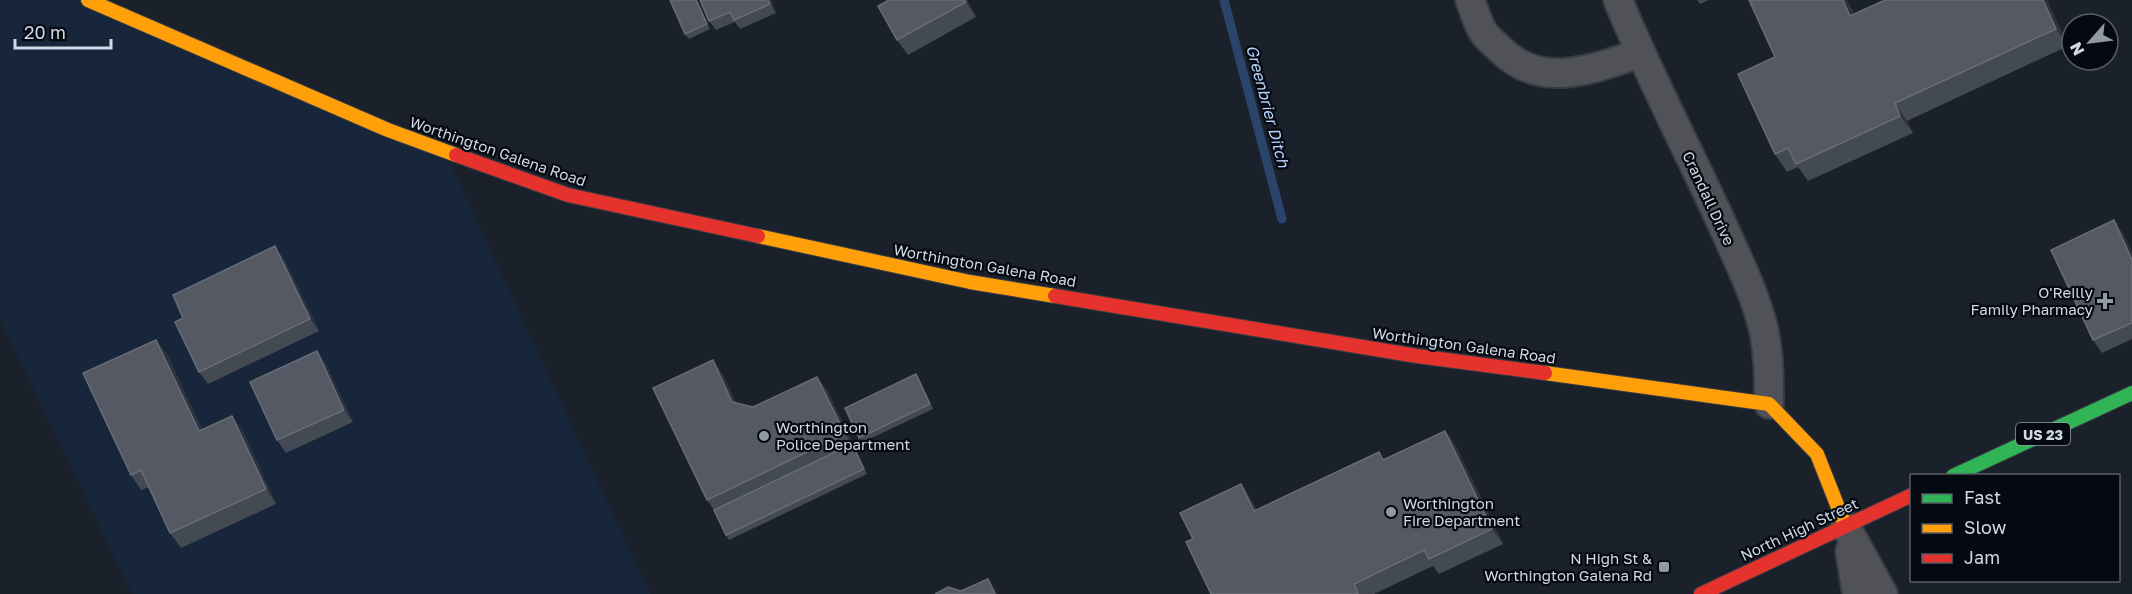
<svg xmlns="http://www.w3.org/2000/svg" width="2132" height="594" viewBox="0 0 2132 594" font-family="'Golos Text',sans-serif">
  <rect width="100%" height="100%" fill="#1b212b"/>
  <polygon fill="#18263b" points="0,0 88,0 444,150 650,594 132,594 0,319"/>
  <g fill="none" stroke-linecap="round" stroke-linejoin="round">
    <polyline stroke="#2a446c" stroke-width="9" points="1224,0 1282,219"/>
    <g stroke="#363c43" stroke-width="32">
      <g id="street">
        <path d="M1470,0C1474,10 1477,21 1482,30C1486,38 1495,44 1501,50C1541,90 1594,69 1640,53"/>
        <path d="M1618,0C1649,76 1688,149 1722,224C1737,258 1754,291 1763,327C1769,352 1769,378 1769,404"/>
        <polyline points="1845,525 1883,594"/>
        <polyline points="1850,551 1857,594"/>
      </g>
    </g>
    <g stroke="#363c43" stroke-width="16">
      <polyline id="fast" points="1953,476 2132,393"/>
    </g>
    <g stroke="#363c43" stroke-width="16">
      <g id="slow">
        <polyline points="88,0 388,130 456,155"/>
        <polyline points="758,236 970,282 1055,296"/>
        <polyline points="1545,373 1769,404 1817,454 1845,525"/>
      </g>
    </g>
    <g stroke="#363c43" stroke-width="16">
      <g id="jam">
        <polyline points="456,155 568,195 758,236"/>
        <polyline points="1055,296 1417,356 1545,373"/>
        <polyline points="1701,594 1912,495"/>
      </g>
    </g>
    <use href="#street" stroke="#505257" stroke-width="28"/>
    <use href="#fast" stroke="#30b455" stroke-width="14"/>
    <use href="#slow" stroke="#ff9f0a" stroke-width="14"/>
    <use href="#jam" stroke="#e5322d" stroke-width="14"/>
  </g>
  <g fill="#444a53">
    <polygon points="670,0 697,0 710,29 689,39 685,34"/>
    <polygon points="700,0 771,0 776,13 740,29 735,22 716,30 709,21"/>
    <polygon points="967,0 976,17 908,55 897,40"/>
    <polygon points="1697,0 1709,0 1700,4"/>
    <polygon points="1749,0 1847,0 1854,14 1885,0 2047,0 2068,46 1907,121 1913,133 1808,181 1798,167 1787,172 1775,154 1775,57"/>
    <polygon points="2123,233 2132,253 2132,339 2102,353 2093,340"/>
    <polygon points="284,259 319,331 208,384 199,372 183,318"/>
    <polygon points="317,351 326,364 353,422 286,453 277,440"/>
    <polygon points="167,354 202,430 243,431 276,504 181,548 170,533 149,487 141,490 131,475"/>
    <polygon points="713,360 723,375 736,403 753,407 817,377 828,392 867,474 729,540 726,535 714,510 707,500"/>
    <polygon points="916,374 919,379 933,409 863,442 859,438"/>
    <polygon points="1445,431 1456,446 1503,544 1439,574 1433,566 1374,594 1211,594 1193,539 1241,484 1251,499 1257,510 1385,459"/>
  </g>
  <g fill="#2e333c">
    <polygon points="696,0 697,0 710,29 707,24"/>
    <polygon points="768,0 771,0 776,13 770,4"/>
    <polygon points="965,0 967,0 976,17 966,2"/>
    <polygon points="1843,0 1847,0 1863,34 1850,16"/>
    <polygon points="2043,0 2047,0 2068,46 2056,29"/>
    <polygon points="1895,103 1907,121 1913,133 1900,116"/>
    <polygon points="2114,220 2123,233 2132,253 2132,260"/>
    <polygon points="275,246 284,259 319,331 310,319"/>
    <polygon points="156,340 167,354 209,446 199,431"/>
    <polygon points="317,351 326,364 353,422 344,410"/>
    <polygon points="713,360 723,375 743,416 732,402"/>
    <polygon points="916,374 919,379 933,409 930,404"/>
    <polygon points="817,377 828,392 867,474 864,469 852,444 845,434"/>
    <polygon points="232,416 243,431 276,504 266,489"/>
    <polygon points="1445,431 1456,446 1503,544 1492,529"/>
    <polygon points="1241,484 1251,499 1265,526 1254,511"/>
    <polygon points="988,579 998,594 995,594"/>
  </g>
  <g fill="#545963" stroke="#676d77" stroke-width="1.5">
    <polygon points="670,0 696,0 707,24 685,34"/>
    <polygon points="700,0 768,0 770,4 734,20 730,12 709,21"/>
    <polygon points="889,0 965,0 966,2 897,40 878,6"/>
    <polygon points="1749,0 1843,0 1850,16 1885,0 2043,0 2056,29 1895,103 1900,116 1796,164 1788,148 1775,154 1738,74 1775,57"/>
    <polygon points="2114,220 2132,260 2132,323 2093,340 2051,250"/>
    <polygon points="275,246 310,319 199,372 175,322 183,318 173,295"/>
    <polygon points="156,340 199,431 232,416 266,489 170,533 141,470 131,475 83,373"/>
    <polygon points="317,351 344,410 277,440 250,382"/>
    <polygon points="713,360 732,402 753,407 817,377 845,434 707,500 653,388"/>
    <polygon points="916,374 930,404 859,438 845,408"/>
    <polygon points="1445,431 1492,529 1429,559 1424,550 1354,584 1358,593 1355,594 1211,594 1186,542 1193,539 1180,513 1241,484 1254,511 1379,452 1383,460"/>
    <polygon points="852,444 864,469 726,535 714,510"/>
    <polygon points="988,579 995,594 935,594 948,587 961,591"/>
  </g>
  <g fill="#9199a4" stroke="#050a12" stroke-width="2">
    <path d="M2102 292h6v6h6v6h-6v6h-6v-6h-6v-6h6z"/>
    <circle cx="764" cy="436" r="6"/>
    <circle cx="1391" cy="512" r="6"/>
    <rect x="1658" y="561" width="12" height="12" rx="3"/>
  </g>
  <g text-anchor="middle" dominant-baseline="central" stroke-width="4.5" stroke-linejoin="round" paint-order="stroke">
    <rect fill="#050a12" stroke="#939ba6" stroke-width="1.5" x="2016" y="423" width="54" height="22" rx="4.5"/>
    <g font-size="14" font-weight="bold" fill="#d0d9e5">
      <text x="2043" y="434">US 23</text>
    </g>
    <g font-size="15" fill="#d0d9e5" stroke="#050a12">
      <text transform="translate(498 151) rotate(19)">Worthington Galena Road</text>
      <text transform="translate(1709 198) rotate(65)">Crandall Drive</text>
      <text transform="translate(985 265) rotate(10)">Worthington Galena Road</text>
      <text transform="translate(1464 345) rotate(8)">Worthington Galena Road</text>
      <text transform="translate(1799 529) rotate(-25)">North High Street</text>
    </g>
    <g font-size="15" fill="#d0d9e5" stroke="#050a12" text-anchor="end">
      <text x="2093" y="292">O'Reilly<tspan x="2093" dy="17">Family Pharmacy</tspan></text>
      <text x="776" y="427" text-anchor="start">Worthington<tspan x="776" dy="17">Police Department</tspan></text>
      <text x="1403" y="503" text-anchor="start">Worthington<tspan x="1403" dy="17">Fire Department</tspan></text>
      <text x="1652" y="558">N High St &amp;<tspan x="1652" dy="17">Worthington Galena Rd</tspan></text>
    </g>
    <g font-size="16" font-style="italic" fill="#b7d3fd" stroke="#050a12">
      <text transform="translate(1268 106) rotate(75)">Greenbrier Ditch</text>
    </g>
  </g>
  <rect x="1910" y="474" width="210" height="108" fill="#050a12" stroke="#565d66" stroke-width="1.5"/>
  <rect x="1922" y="494" width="30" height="9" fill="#30b455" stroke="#565d66" stroke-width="1.5"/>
  <text x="1964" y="504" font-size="18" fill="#d0d9e5">Fast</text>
  <rect x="1922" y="524" width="30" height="9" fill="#ff9f0a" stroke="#565d66" stroke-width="1.5"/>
  <text x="1964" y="534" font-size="18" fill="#d0d9e5">Slow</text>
  <rect x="1922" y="554" width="30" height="9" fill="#e5322d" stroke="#565d66" stroke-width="1.5"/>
  <text x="1964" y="564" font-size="18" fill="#d0d9e5">Jam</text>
  <g transform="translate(2090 42) rotate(242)"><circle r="28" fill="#050a12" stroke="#565d66" stroke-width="1.5"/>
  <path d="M0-4.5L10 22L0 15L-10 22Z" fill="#9199a4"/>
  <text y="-9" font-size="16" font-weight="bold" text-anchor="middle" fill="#d0d9e5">N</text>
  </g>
  <path d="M15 39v9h96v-9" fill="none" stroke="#d0d9e5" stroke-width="3"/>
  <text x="24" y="39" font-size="18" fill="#d0d9e5" stroke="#050a12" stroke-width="4.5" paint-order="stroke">20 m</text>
</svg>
